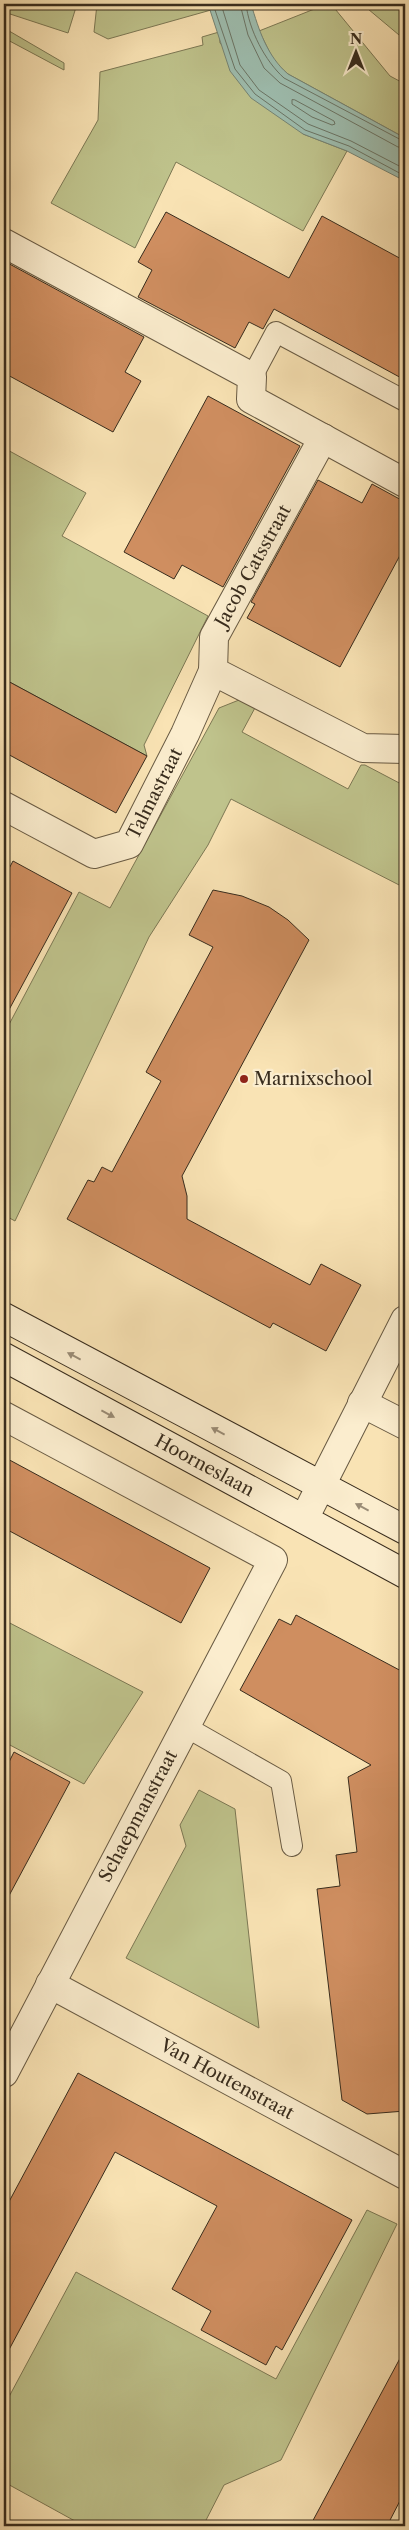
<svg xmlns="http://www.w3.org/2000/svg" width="409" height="2530" viewBox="0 0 409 2530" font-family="'Libre Caslon Text',serif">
  <rect width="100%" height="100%" fill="#f9e3b4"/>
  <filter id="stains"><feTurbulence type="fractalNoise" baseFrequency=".004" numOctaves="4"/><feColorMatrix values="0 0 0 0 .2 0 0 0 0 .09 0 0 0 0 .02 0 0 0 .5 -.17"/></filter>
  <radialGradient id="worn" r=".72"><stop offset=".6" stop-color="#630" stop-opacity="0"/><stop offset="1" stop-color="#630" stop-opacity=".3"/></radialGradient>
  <g fill="#bfc38c" stroke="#7c7854">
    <polygon points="4,4 77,4 68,33 4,12"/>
    <polygon points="97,4 208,4 211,10 108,39 94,32"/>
    <polygon points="327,4 331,4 390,76 405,84 405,138 288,74 275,63 259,31"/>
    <polygon points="362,4 405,4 405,40"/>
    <polygon points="4,28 64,63 64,70 4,38"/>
    <polygon points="219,32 220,43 303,134 347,151 303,231 176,162 135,248 51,203 98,120 100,72 203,45 202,37"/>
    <polygon points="4,448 86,493 62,536 208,616 144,745 147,756 4,679"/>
    <polygon points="239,700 256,706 242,732 348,789 361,765 365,765 405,786 405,888 231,799 208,845 149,937 15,1221 4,1215 4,1034 79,892 110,908 219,708"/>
    <polygon points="4,1620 143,1692 84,1784 8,1744 4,1751"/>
    <polygon points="199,1790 235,1809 259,2028 126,1958 186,1846 180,1825"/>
    <polygon points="367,2210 397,2224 281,2460 224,2485 203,2526 84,2526 4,2482 4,2406 76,2272 276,2379"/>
  </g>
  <path fill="#9ebeb0" stroke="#758475" d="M208,4H251C259,30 267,56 288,74L405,138V181L347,151L303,134L251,98L230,71Z"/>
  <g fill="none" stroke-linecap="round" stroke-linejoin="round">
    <g stroke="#6b7566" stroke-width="1">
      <polyline points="213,4 235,69 255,94 305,130 349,146 405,176"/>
      <polyline points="221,4 240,65 259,90 308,124 351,141 405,169"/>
      <polyline points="240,4 248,35 264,68 280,83 398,147 405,148"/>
      <path d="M246,4C249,30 265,61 284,78L405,142"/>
      <polygon points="295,100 334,121 335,124 332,125 312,117 292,104 292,100"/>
    </g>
  </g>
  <g fill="#cf8e60" stroke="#382c1d">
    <polygon points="166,212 289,278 322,216 405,261 405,380 274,309 263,329 249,322 235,348 138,297 152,270 138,262"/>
    <polygon points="4,261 144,337 125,372 141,381 113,432 4,373"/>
    <polygon points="208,396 300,446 223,587 182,565 174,579 124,552"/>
    <polygon points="318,480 362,503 372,484 405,502 405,546 340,667 247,618 255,604 251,602"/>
    <polygon points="4,679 147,756 116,813 4,752"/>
    <polygon points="13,861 72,893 4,1019 4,878"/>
    <polygon points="213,890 242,896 269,907 288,920 309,940 182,1176 187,1196 187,1219 310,1285 321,1264 361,1285 326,1351 273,1323 270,1328 67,1219 88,1180 94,1182 102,1167 112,1172 161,1081 146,1072 213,947 189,935"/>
    <polygon points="4,1457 210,1568 181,1623 4,1528"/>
    <polygon points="296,1615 405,1673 405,2111 367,2114 342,2100 317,1889 340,1886 336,1855 357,1852 348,1777 371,1765 240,1690 279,1619 291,1625"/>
    <polygon points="14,1752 70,1782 4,1905 4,1772"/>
    <polygon points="78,2073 352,2220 282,2350 276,2346 266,2365 201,2330 211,2311 172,2289 217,2206 115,2152 4,2359 4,2211"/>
    <polygon points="405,2349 405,2491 387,2526 310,2526"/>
  </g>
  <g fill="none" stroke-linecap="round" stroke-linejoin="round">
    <g stroke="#685a43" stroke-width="22">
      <g id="lane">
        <polyline points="252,377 276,332 405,401"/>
        <polyline points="186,1727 281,1781 292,1846"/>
      </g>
    </g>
    <g stroke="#685a43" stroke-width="30">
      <g id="street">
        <polyline points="4,243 252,377 251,399 405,483"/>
        <polyline points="323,438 214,637 213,671 363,748 405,749"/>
        <path id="s1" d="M4,806L94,854L129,844L185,734L213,671"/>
        <polyline points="362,1403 405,1425"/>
        <polyline points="4,1416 273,1560 4,2073"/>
        <polyline points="304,1519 405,1320"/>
        <path id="s2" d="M50,1984L405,2175"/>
      </g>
    </g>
    <g stroke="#382c1d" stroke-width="30">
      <g id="secondary">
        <polyline points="4,1317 405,1530"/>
        <path id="s3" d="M4,1357L405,1574"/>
      </g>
    </g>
    <use href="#lane" stroke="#fbedce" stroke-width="20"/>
    <use href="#street" stroke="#fbedce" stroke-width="28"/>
    <use href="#secondary" stroke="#fbedce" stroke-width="28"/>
  </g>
  <defs><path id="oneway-solid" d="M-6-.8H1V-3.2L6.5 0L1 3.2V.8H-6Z" transform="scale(1.25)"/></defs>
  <g fill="#9a8c76">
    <use href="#oneway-solid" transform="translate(74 1356) rotate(-152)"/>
    <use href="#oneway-solid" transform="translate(108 1414) rotate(28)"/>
    <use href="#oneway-solid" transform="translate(218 1431) rotate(-152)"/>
    <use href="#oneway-solid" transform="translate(362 1507) rotate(-152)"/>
  </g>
  <circle fill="#8f2418" stroke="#fbedce" stroke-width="2" cx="244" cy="1079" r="5"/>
  <g text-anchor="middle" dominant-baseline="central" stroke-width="4.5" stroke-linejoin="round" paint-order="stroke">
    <g font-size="18" fill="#382c1d" stroke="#fbedce">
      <text transform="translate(253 566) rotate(-61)">Jacob Catsstraat</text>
      <text stroke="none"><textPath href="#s1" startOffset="195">Talmastraat</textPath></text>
      <text stroke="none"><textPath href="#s3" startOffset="228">Hoorneslaan</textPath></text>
      <text transform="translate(138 1816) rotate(-62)">Schaepmanstraat</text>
      <text stroke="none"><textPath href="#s2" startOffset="201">Van Houtenstraat</textPath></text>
    </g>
    <g font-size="18" fill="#382c1d" stroke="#fbedce" text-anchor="start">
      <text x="254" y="1079">Marnixschool</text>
    </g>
  </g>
  <rect width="409" height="2530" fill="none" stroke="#f9e3b4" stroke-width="20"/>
  <rect x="5" y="5" width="399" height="2520" fill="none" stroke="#382c1d" stroke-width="2.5"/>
  <rect x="10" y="10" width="389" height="2510" fill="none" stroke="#382c1d"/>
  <g transform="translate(356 52)" stroke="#fbedce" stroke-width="4" paint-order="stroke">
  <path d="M0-4L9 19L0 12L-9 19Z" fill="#382c1d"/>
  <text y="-8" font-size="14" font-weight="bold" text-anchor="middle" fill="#382c1d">N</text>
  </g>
  <rect width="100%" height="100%" filter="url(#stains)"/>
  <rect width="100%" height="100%" fill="url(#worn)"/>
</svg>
